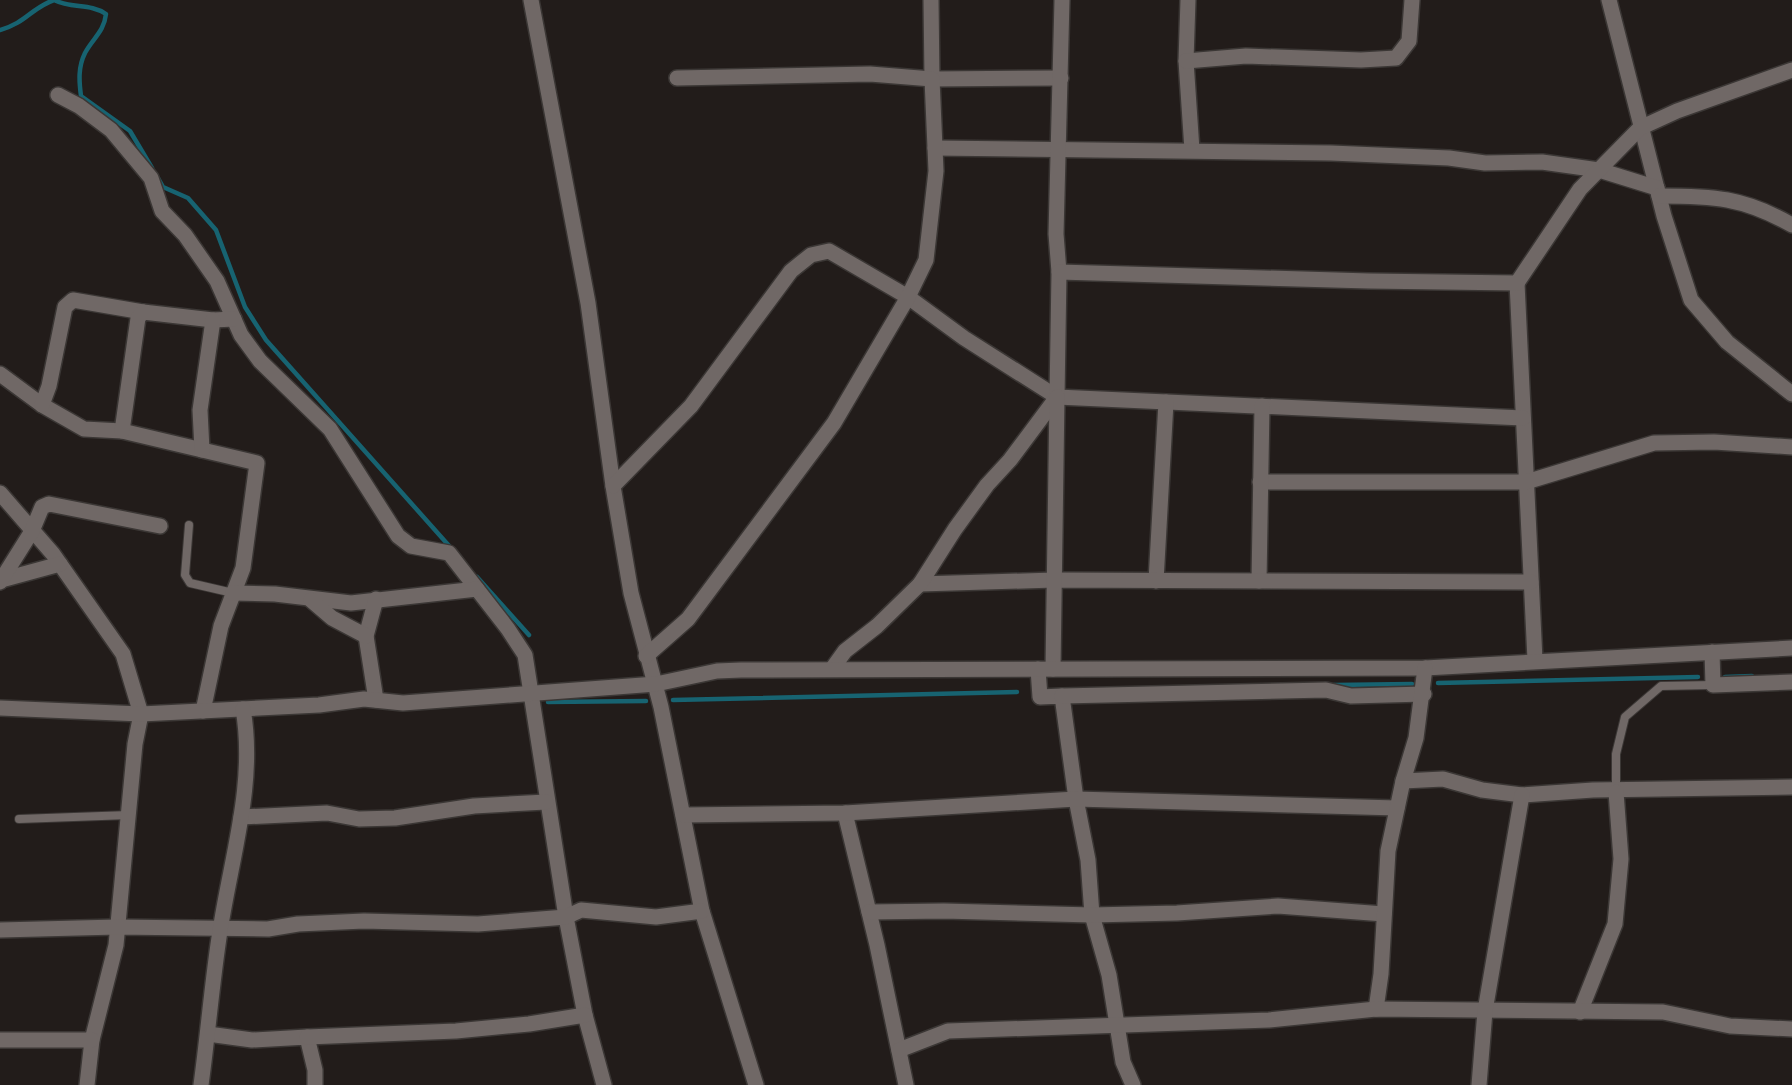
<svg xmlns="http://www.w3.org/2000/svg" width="1792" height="1085" viewBox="0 0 1792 1085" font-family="'PT Sans',sans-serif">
  <rect width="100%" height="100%" fill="#221c1a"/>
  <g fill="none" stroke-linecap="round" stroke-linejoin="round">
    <g stroke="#176371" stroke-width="4.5">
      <path d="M0,30C26,23 31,8 54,0C72,9 90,3 106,14C104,32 93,38 85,53C78,67 79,81 81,96L130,131L152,168"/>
      <polyline points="158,178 163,187 188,198 216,230 245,307 266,340 451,548"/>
      <polyline points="477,577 529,635"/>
      <polyline points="1725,677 1752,676"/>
      <polyline points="1438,683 1698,677"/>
      <polyline points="1334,685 1412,684"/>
      <polyline points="673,700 1017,692"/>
      <polyline points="548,702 646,701"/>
    </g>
    <g stroke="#3b3735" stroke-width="10">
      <g id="lane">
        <polyline points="189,525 185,575 190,583 233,593"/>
        <polyline points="1616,792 1616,754 1625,717 1661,686 1713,685"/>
        <polyline points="19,819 129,815"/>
      </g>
    </g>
    <g stroke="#3b3735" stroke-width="18">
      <g id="street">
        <polyline points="531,0 588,303 613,486 631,593 661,707 702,911 756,1085"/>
        <polyline points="931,0 932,79 1061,78"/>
        <polyline points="1188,0 1186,61 1192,150"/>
        <polyline points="1609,0 1664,216 1691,300 1727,342 1792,394"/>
        <polyline points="1186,61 1246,56 1361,60 1396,58 1409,41 1412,0"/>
        <polyline points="58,95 79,106 111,130 151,178 162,211 185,235 217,281 241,335 260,361 330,429 398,536 411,546 449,553 508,629 525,655 566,917 585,1015 604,1085"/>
        <polyline points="935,148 1331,153 1449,158 1485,163 1542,162 1599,170 1657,188"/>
        <path d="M1659,196C1713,196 1743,197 1792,225"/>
        <polyline points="1059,272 1056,234 1062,0"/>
        <polyline points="1517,283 1535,660"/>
        <polyline points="0,374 42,405 84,429 122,431 257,463 243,568 221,626 203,711"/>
        <polyline points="42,405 49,386 65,307 73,300 143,312"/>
        <polyline points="122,431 138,318 143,312 213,320 234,319"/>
        <polyline points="202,450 200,410 213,320"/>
        <polyline points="1260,482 1526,482 1654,443 1714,442 1792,447"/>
        <polyline points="613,486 691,406 791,271 811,255 829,251 908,297 964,338 1057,397 1523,418"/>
        <polyline points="0,493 53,554 123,654 141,714 135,744 116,945 92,1040 87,1085"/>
        <polyline points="5,579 60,564"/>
        <polyline points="1156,581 1166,402"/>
        <polyline points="1259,581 1262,406"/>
        <polyline points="0,582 32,531 42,507 49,504 160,526"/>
        <polyline points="920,584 1054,580 1531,582"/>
        <polyline points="233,593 275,594 351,603 477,589"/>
        <polyline points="376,599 366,636 376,700"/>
        <polyline points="311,600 332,618 366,636"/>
        <polyline points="1712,652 1713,685 1792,682"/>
        <polyline points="646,656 688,619 834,423 908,297 926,260 936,171 932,79 870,74 677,78"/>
        <polyline points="832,669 845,651 877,626 920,584 955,529 987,485 1010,460 1057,397 1059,272 1369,281 1517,283 1580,189 1640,128 1677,111 1792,70"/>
        <polyline points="1038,669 1040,697 1062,696 1076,799 1088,860 1092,915 1109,975 1123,1062 1133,1085"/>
        <polyline points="1053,669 1057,397"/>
        <polyline points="1062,696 1326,690 1351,696 1424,694"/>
        <polyline points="0,708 141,714 319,705 364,699 403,703 656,684 717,671 741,670 1425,668 1792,648"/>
        <polyline points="1403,781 1443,779 1482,790 1522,795 1593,790 1792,787"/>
        <polyline points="845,813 877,945 906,1085"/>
        <polyline points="683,815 845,813 1076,799 1397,808"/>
        <polyline points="241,817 327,813 359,819 395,818 474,806 546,802"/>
        <polyline points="869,912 944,911 1092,915 1177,913 1278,906 1384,914"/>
        <polyline points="0,930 117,927 268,929 298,924 364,921 478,924 566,917 581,910 656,917 702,911"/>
        <polyline points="1376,1009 1381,974 1388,851 1403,781 1416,738 1425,668"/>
        <polyline points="1580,1012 1615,924 1621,859 1616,792"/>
        <polyline points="208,1034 252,1040 307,1037 315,1070 315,1085"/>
        <polyline points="307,1037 456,1031 529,1024 585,1015"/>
        <polyline points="0,1040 92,1040"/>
        <polyline points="899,1050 948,1031 1269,1020 1376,1009 1663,1012 1730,1026 1792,1029"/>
        <path d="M201,1085C208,1034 212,982 220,931C231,858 256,783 243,709"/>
        <polyline points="1479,1085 1485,1011 1522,795"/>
      </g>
    </g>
    <use href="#lane" stroke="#706866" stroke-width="8"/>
    <use href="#street" stroke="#706866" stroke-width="15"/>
  </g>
</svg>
